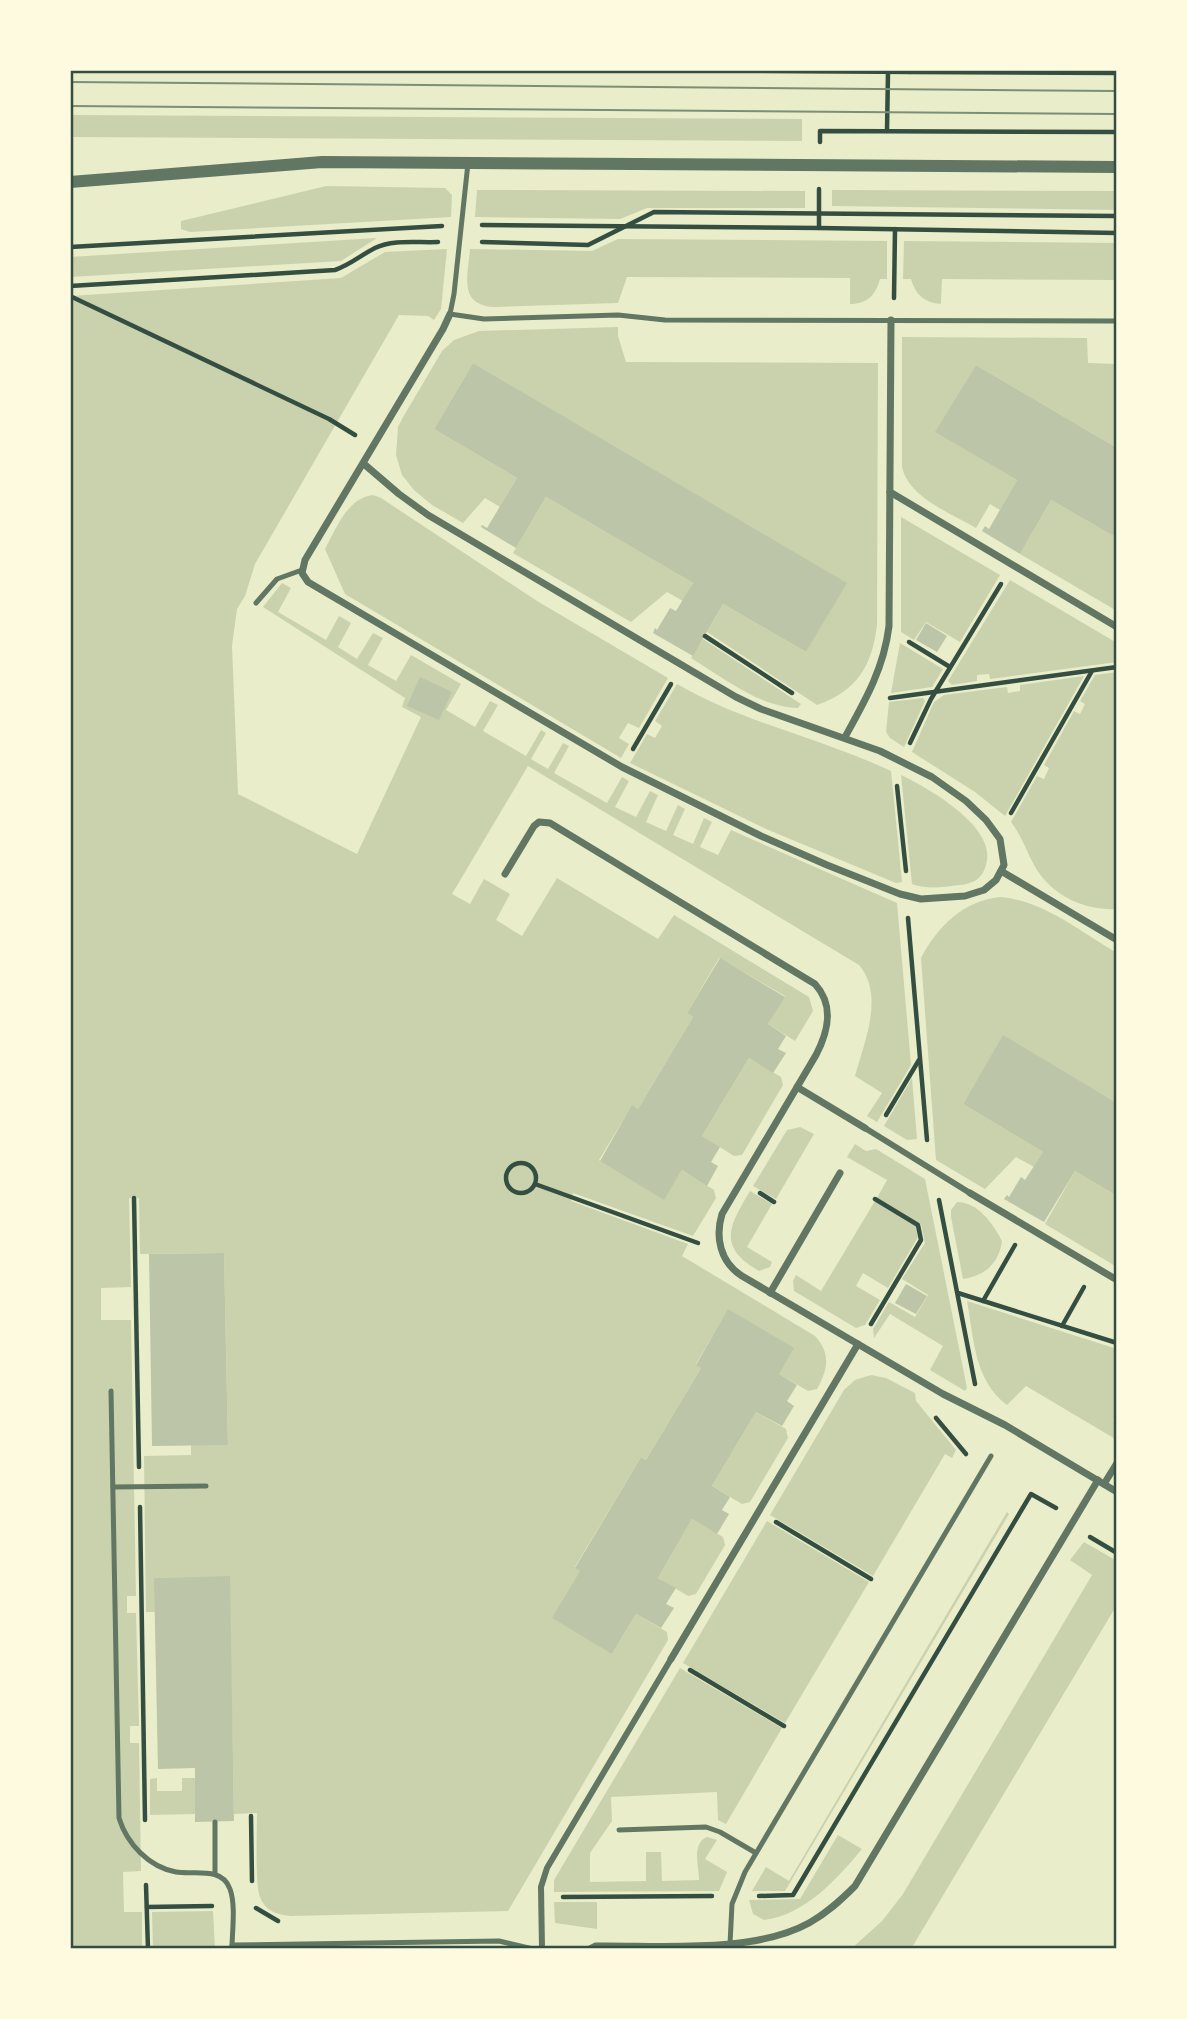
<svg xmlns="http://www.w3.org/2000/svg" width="1187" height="2019" viewBox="0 0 1187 2019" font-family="Lora,serif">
  <rect width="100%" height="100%" fill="#e9edc9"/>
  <g fill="#cad2ad">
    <polygon points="70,115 802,119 802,141 70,137"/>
    <polygon points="326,186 445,188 452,195 451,217 190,232 181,229 181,221"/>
    <polygon points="477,190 805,191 805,208 647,208 620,219 475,217"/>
    <polygon points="832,190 1117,191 1117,210 832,206"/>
    <polygon points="377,238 341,261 70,277 70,257"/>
    <path d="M618,239L887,241V279H880C876,294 868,304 850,304V278L627,277L618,303L494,307C458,305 468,275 470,249L592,251Z"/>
    <path d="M904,241L1117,243V280L942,279L941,304C924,303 915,294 911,279H903Z"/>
    <path d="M447,249L441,309L434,320L428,316L399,315L255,564L245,596L237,609L232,646L238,794L357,854L421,717L402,707L405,698L263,607L282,583L291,588L278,612L326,640L339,616L351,623L338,647L357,659L373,633L383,638L368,665L396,681L411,655L461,684L446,710L475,727L490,701L498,705L483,731L526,756L541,730L546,733L531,759L548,769L563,743L569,746L554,773L607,803L622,777L629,781L615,807L636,817L650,791L658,795L646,822L666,831L678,805L685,809L673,835L693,844L704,818L712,822L700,847L718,855L731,830L897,903L911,1065L877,1122L867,1116L882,1093L855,1076C864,1043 885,995 859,965L528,766L452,894L470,904L484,879L510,894L496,920L522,936L557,878L658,939L674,915L809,997L813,1011L795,1041L768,1024L785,996L719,958L687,1013L693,1017L638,1109L632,1106L599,1160L664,1199L682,1170L714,1190L716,1198L693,1236L573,1193L571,1201L688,1244L682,1256L815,1336C831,1353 828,1370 817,1389L808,1391L779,1374L728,1310L696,1364L701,1368L646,1460L641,1457L575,1567L580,1571L612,1654L636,1614L667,1632L668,1640L508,1911L291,1916C278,1915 265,1911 260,1897C255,1885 257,1830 257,1813L234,1814L229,1577L155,1578V1612H146L144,1456L191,1455V1445H228L224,1253L140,1254L139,1198H129L131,1287L101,1288V1320H131L136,1596H127V1613H136L139,1726H130V1743H139L141,1871L123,1872L124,1912H142V1949H70V296L341,278L385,252Z"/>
    <path d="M618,327V336L626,362L878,363L877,625C872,666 857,691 817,705L707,632L723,604L806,652L846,583L473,363L434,429L517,478L500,507L485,498L463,523L432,505L414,490L402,475L396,455L398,427L402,419L442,351L454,340L479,331Z"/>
    <path d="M902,337L1087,338L1088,363L1117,364V448L976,365L936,432L1017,480L1000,510L990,504L976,528C951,513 909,498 902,467Z"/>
    <path d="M373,495L381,498L537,601L668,678L639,728L628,723L619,738L629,744L621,758L345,594L325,549C336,529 347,498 373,495Z"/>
    <polygon points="546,497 693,583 683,601 667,592 631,622 513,553"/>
    <polygon points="1051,500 1117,538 1117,611 1020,554"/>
    <polygon points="901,517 1000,575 960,642 926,622 914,640 901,632"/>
    <polygon points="1010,580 1117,643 1117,662 990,679 989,674 977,675 977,681 952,685 948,681"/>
    <path d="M703,639L801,704L798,708C759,707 724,678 691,658Z"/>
    <polygon points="900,643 943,669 932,687 891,693"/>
    <path d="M1117,672V909C1082,911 1047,893 1032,861C1025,847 1021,835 1011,822L1037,776L1044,779L1049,768L1044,765L1074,711L1080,714L1085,704L1080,701L1095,675Z"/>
    <polygon points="1084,676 1005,816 975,792 912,752 934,702 944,695 1007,687 1008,693 1020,691 1020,685"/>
    <path d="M677,684C744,723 821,738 891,771L902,882L896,883L766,829L630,763L647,734L655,738L662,726L655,721Z"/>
    <polygon points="923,698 925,701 904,747 890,738 886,732 889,702"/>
    <path d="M901,775C928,788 1002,829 985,868C981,880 971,884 960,885C943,887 928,890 912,884Z"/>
    <path d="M1000,897C1043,900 1081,932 1117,953V1103L1003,1036L963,1104L1043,1152L1034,1167L1016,1157L985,1189L936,1160L921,958C938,926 963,901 1000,897Z"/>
    <polygon points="749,1058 781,1077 783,1085 742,1155 734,1156 702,1136"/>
    <polygon points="912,1078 917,1139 907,1140 884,1126"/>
    <polygon points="800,1127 814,1134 776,1199 753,1186 787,1130"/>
    <polygon points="855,1144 866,1151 876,1149 925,1179 967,1388 965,1391 930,1370 943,1346 890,1314 874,1338 873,1329 889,1302 915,1317 928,1295 902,1279 925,1243 921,1224 877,1198 887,1180 847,1157"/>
    <polygon points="1075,1171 1117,1196 1117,1267 1045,1224"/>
    <path d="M750,1191L772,1204L747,1247L772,1262L770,1267L759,1271C717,1247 729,1226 750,1191Z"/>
    <polygon points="875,1201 916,1225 918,1237 888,1288 863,1273 856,1286 880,1300 865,1325 856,1328 794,1291 793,1281 796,1275 821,1291"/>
    <path d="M957,1202C978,1202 993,1224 1002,1241C999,1264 984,1276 963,1279L951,1217V1210Z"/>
    <path d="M967,1301L1117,1349V1413L1113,1420L1117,1423V1440L1026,1386L1007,1405C974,1380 974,1339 967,1301Z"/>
    <polygon points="871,1375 886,1378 915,1393 916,1401 956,1450 952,1458 945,1454 873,1576 770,1515 844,1390 855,1380"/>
    <polygon points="756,1412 786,1429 788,1438 750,1502 742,1504 712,1486"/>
    <polygon points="1007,1512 1009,1514 785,1891 752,1891 766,1867 789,1881"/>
    <polygon points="692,1519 723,1537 725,1545 696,1594 688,1596 658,1578"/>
    <polygon points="767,1521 869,1582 785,1723 683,1663"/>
    <polygon points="1084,1542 1117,1561 1117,1609 1115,1608 911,1949 851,1949 882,1921 903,1894 1092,1575 1070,1560"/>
    <path d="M680,1668L782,1728L726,1824L718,1820L717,1792L611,1797L612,1821L590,1853V1882L646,1881V1852H661L662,1881L699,1880C699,1866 691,1844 707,1837L717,1840L705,1859L727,1872L719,1891L554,1892V1880Z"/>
    <polygon points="157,1778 157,1791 182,1791 182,1778 195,1778 195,1814 150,1815 150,1779"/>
    <path d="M838,1835L862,1849C837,1879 805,1915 764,1920L753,1914L749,1900L800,1899Z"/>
    <polygon points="554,1902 597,1902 597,1929 555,1923"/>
    <polygon points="213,1911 215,1949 153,1949 152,1912"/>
  </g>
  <g fill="#bcc5a7">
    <polygon points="473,363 847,583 806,652 723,604 693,656 653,633 655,628 657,630 670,608 676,611 693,583 546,497 516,548 481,527 482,525 487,528 517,478 434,429"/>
    <polygon points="976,365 1117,448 1117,538 1051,500 1020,554 982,531 985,526 989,529 1017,480 935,432"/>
    <polygon points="926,623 947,636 937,652 916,640"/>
    <polygon points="420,677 452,692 439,720 407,706"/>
    <polygon points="720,958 785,997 768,1024 786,1036 778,1049 786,1053 773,1073 749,1058 702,1136 720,1147 711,1162 718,1166 707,1186 682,1170 664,1200 600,1161 632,1105 638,1109 693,1017 687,1013"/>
    <polygon points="1003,1035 1117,1103 1117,1196 1075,1171 1044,1222 1004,1199 1007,1195 1009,1197 1021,1177 1025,1180 1043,1152 963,1104"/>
    <polygon points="224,1253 228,1445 152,1446 149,1254"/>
    <polygon points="906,1284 927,1296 916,1314 895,1303"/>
    <polygon points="728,1309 794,1348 779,1374 797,1385 787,1401 794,1406 782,1426 756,1412 712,1486 730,1497 722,1510 729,1514 717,1534 692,1519 658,1578 676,1588 666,1604 674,1608 661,1628 636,1614 612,1654 552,1618 580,1571 575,1568 641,1457 646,1460 701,1368 696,1365"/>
    <polygon points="230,1576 234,1821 195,1822 195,1768 158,1769 154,1578"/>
  </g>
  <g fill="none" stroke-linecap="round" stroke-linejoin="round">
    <g stroke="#344e41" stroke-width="4.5">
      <polyline points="664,70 910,72 910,70"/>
      <polyline points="910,72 1117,73"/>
      <polyline points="887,131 888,72"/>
      <polyline points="820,142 820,131 1117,132"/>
      <polyline points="482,225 819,228 819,189"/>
      <polyline points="819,228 1117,233"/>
      <polyline points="482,242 588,245 654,212 1117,216"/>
      <polyline points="70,247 442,226"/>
      <path d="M70,286L335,270C350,265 361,255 375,248C393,239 418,243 438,242"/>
      <polyline points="70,296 329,419 355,435"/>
      <polyline points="894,298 895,229"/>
      <polyline points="705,636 792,693"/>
      <polyline points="909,642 950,667"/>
      <polyline points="890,698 1117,667"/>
      <polyline points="910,743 931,699 1001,584"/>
      <polyline points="633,749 671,684"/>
      <polyline points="897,786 906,871"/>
      <polyline points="1011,813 1092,671"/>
      <polyline points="908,918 927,1140"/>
      <polyline points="886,1115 919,1060"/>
      <circle cx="521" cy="1178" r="15"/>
      <polyline points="535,1184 698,1243"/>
      <polyline points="760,1193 774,1202"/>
      <polyline points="134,1198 139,1467"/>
      <polyline points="939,1200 975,1384"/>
      <polyline points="958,1293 1117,1343"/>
      <polyline points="983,1301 1015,1245"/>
      <polyline points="871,1324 921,1240 918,1225 875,1199"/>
      <polyline points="1062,1326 1084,1287"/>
      <polyline points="936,1418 966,1454"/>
      <polyline points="140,1507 145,1820"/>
      <polyline points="776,1522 871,1579"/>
      <polyline points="1090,1537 1117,1553"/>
      <polyline points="690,1670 784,1726"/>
      <polyline points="251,1816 252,1881"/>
      <polyline points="146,1885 148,1949"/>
      <polyline points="759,1896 793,1895 1031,1494 1056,1508"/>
      <polyline points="563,1897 712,1896"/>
      <polyline points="147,1907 212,1906"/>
      <polyline points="256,1908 278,1921"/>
    </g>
    <g stroke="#617663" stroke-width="5">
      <polyline points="468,163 454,294 450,314 484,319 618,315 665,320 1117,321"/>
      <polyline points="256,603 277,579 302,570"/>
      <path d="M111,1391L119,1818C127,1844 149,1867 176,1872C194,1875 222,1866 230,1889C236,1906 232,1931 232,1949"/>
      <polyline points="113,1487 206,1486"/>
      <polyline points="215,1822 215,1874"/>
      <polyline points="619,1830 706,1827 720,1832 756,1853"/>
      <polyline points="730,1944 732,1904 745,1872 991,1456"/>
      <polyline points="232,1945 499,1941 533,1949"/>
    </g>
    <g stroke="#617663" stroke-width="6">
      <polyline points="865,1128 970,1193"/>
      <polyline points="542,1949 541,1887 547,1868 671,1659"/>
    </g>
    <g stroke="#617663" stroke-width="7">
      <polyline points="364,464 399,494 428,515 736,697 761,709 880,751 932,777 966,801 986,820 1000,839 1004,865 996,880 984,890 965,896 921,899 900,894 827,865 761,836 622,767 308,582 302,573 305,560 443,329 450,314"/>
      <polyline points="890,492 1117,627"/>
      <path d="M845,737C865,701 884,668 889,626L891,320"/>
      <polyline points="1001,871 1117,940"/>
      <path d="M505,874L534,826L539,822L550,823L815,984C835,1006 828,1032 816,1055L722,1214C715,1237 720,1262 742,1276L943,1394L1005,1425L1117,1492"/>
      <polyline points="797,1087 865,1128"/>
      <polyline points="970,1193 1117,1280"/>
      <polyline points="770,1293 840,1173"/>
      <polyline points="1104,1484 1117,1463"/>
      <polyline points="671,1659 858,1344"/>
      <path d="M590,1949L596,1946C659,1945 753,1954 809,1923C827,1913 840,1901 855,1886L1098,1480"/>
    </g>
    <polyline stroke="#617663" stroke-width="12" points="70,182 322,162 1117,167"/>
    <g stroke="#7c8e77" stroke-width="2">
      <polyline points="70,82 1117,91"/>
      <polyline points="70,106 1117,114"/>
    </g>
  </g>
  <rect width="1187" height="2019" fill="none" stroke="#fefae0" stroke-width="144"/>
  <rect x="72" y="72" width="1043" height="1875" fill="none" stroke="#344e41" stroke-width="2.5"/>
</svg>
